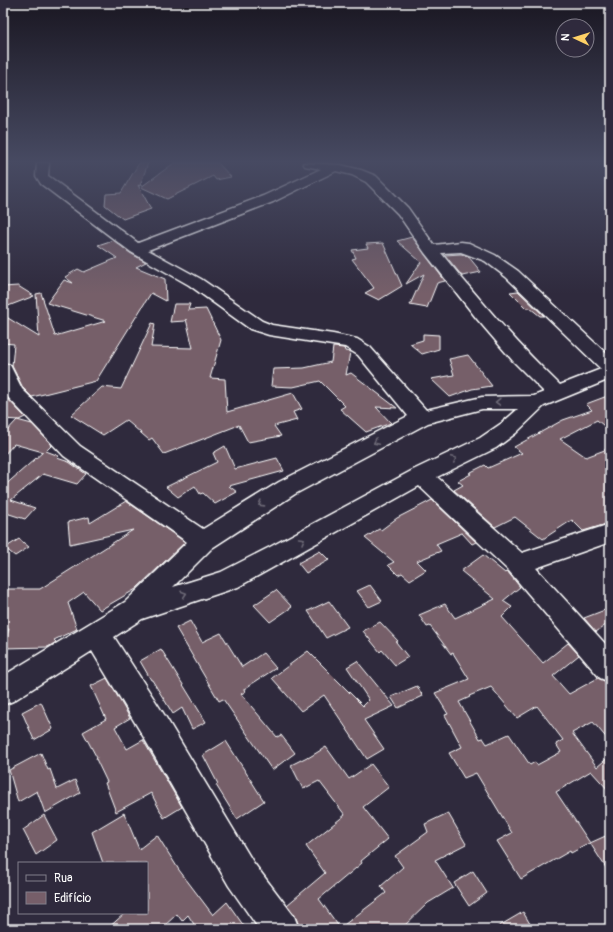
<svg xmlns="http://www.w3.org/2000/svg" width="613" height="932" viewBox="0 0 613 932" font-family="Pangolin,sans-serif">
  <rect width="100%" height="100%" fill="#2f2a3d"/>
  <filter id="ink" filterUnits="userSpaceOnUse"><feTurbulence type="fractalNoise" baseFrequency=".025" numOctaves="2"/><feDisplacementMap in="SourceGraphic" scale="8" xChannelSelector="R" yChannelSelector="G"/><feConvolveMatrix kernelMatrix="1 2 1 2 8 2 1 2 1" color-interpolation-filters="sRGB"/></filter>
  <g filter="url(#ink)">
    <g fill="#765e69" stroke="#fff" fill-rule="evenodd">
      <polygon points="139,163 148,163 140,186 138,185 151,209 123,219 105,205 106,194 121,193"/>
      <polygon points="174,163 218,163 231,177 216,180 213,176 167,199 141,187"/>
      <polygon points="412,237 445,281 437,283 427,308 410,305 424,274 406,284 421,262 397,241"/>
      <polygon points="113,240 130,253 146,262 136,267 165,279 166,301 151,293 96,381 32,397 23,388 12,366 14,344 3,343 3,315 39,337 36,294 41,293 55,336 106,321 47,303 64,280 73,283 65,277 78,269 84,272 117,258 98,245"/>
      <polygon points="383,243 402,286 379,300 365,293 374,288 352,259 356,258 352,250 368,248 366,244"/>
      <polygon points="461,254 468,256 481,272 462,276 445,255"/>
      <polygon points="18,286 34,296 3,308 3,287"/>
      <polygon points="518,291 544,316 540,316 530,308 526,308 510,292"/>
      <polygon points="174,304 190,304 188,310 206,309 221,340 210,378 225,379 227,412 293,393 302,409 293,412 297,420 274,426 281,436 248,442 239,425 164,454 152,438 149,440 126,420 103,435 71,415 102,387 121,389 152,323 155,324 151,347 193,348 186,319 185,321 170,322"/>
      <polygon points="423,334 439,335 439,349 422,354 410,344 423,340"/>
      <polygon points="333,347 344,348 345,351 350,352 346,375 351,373 397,408 376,407 391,423 366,432 340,409 345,406 320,381 293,387 271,386 273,369 304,368 331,362"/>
      <polygon points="468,355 492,386 472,389 450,397 431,379 454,375 449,359"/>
      <polygon points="3,394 25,417 19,420 3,419"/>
      <polygon points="610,395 610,431 597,420 560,439 586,457 610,448 610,523 583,531 572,520 543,539 515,517 495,527 454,490 463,485 458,481 471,474 469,473 485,465 488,468 522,453 514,447 563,420 592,410 586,404"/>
      <polygon points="17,420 32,424 52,445 46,451 59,456 57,458 69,462 86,474 77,484 43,474 11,500 35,508 25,519 3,512 3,487 43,452 14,444 3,456 3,435"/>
      <polygon points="225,446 235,469 277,458 284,471 229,486 237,492 215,504 203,493 200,494 195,486 178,497 166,487 217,462 213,453"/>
      <polygon points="432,500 476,542 472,544 462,533 436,544 441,551 417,561 426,570 410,580 402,573 398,575 388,565 394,562 365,538 379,529 381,530 397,518"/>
      <polygon points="126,501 185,542 136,589 100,610 84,592 68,603 77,629 54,640 56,642 48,647 3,648 9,629 3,629 3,589 40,589 133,530 70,544 68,522 89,517 90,523"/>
      <polygon points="19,539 29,547 15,556 5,548"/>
      <polygon points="320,551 329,560 306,573 298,563"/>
      <path d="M483,555L505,573L507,571L520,587L503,601L512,607L502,617L543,663L568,643L579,655L553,676L569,694L598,678L610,683V742L593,722L572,733L597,767L610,756V792L591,771L556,792L590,843L571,853L570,851L521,879L497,841L512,833L476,773L464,778L449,753L462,747L445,715L448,714L435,693L469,679L453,653L451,654L430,626L427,627L419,615L445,604L455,618L495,599L461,571ZM491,687L517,718L537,706L563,740L556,744L561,752L537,765L535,762L530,765L509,734L487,744L483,738L480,739L459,702L470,697L469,696Z"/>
      <polygon points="370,585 382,601 369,607 357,591"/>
      <polygon points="276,590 292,607 270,622 254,605"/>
      <polygon points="329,601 348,627 326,638 308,611"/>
      <polygon points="610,608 610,622 596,632 584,618"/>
      <polygon points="190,621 202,642 221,633 242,667 263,653 276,668 244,689 245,692 241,694 277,737 281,735 295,753 272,770 223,699 219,701 176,628"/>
      <polygon points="380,622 398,641 396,642 408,657 395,665 382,650 380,652 363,631"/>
      <polygon points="161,649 206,722 192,729 182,708 173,714 152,680 151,680 140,661"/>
      <polygon points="308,651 363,706 369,700 347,667 357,661 394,706 364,720 384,749 367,759 324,695 301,711 272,678"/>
      <polygon points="107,678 130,718 115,727 127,749 143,740 182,807 164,818 151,793 116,812 105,783 107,782 96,759 97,758 83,732 106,719 91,686"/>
      <polygon points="417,686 423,696 398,708 391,697"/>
      <polygon points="41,702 53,729 34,740 22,712"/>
      <polygon points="226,741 264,801 237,819 216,785 218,784 203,755"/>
      <polygon points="326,747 349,779 371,764 389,787 363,807 388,839 361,861 362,863 319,899 340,928 386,893 381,886 403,867 395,856 428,832 425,824 448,813 466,844 435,860 453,888 428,903 401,929 300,929 295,915 287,905 325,873 306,846 345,815 319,781 303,789 291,765 307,757 308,758"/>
      <polygon points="41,753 48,770 50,769 57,789 75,780 80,793 45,813 37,791 18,802 9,770"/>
      <polygon points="124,813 139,849 157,835 179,870 213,915 227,902 246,929 197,929 188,915 182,921 177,914 161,929 107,929 125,913 147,913 147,863 103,863 92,832"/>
      <polygon points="44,815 57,840 36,855 23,830"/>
      <polygon points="610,834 610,874 590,843"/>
      <polygon points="473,871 487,893 469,906 454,883"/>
      <polygon points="523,912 533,929 494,929"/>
    </g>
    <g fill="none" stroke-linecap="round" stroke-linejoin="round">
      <g stroke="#fff" stroke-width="3">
        <path id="minor" d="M37,163H49L48,176L51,178L138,243L263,196L321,169L305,166L303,163L341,165L361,170L376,176L408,208L434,245L461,242L469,243L495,255L518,271L610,357V379L544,406L516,433L496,448L437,477L522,553L610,524V542L536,568L610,649V682L600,678L509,571L419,486L238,587L142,619L114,637L165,716L253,862L294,916L299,929H259L229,886L143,736L92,651L13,701L3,705V676L125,602L187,542L64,456L3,392V363L10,365L22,389L80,446L203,529L279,482L408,416L358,355L345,347L269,335L250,329L189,285L131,252L41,184L36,176ZM336,171L352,175L366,182L398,214L425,253L477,319L513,361L544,392L534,396L482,397L426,410L370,347L357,339L333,334L272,325L262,321L201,279L148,250L273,202ZM461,252L485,261L506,277L601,369L560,385C517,344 479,299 441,253ZM482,409H518L502,423L480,438L413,470L270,547L221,572L173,587L212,548L295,494L428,423Z"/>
      </g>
      <use href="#minor" fill="#2f2a3d" fill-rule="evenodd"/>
    </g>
    <defs><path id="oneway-chevron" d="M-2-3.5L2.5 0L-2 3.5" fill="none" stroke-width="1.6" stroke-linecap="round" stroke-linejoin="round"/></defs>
    <g stroke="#6d6a77">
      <use href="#oneway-chevron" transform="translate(498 402) rotate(179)"/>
      <use href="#oneway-chevron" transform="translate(376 442) rotate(153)"/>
      <use href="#oneway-chevron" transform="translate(454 459) rotate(-25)"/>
      <use href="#oneway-chevron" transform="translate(261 504) rotate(148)"/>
      <use href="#oneway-chevron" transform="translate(302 540) rotate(-30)"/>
      <use href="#oneway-chevron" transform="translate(184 594) rotate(-18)"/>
    </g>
  </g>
  <linearGradient id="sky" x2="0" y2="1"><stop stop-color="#1a1722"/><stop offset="0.55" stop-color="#474a62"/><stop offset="1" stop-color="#474a62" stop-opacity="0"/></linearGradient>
  <rect width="613" height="294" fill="url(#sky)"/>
  <rect width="613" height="932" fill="none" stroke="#2f2a3d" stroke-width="16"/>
  <rect x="8" y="8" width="597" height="916" fill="none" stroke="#fff" stroke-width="1.5" filter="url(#ink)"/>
  <rect x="18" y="862" width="130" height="52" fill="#2f2a3d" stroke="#827f8b"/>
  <rect x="26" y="875" width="20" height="6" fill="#2f2a3d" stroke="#827f8b"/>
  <text x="54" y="882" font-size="12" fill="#ffffff">Rua</text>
  <rect x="26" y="892" width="20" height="12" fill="#765e69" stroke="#827f8b"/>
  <text x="54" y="902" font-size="12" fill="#ffffff">Edifício</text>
  <g transform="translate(575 38) rotate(274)"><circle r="19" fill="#2f2a3d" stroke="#827f8b"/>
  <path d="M0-3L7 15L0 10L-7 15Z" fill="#ffd166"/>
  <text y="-6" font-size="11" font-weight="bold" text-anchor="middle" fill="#ffffff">N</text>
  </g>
</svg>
